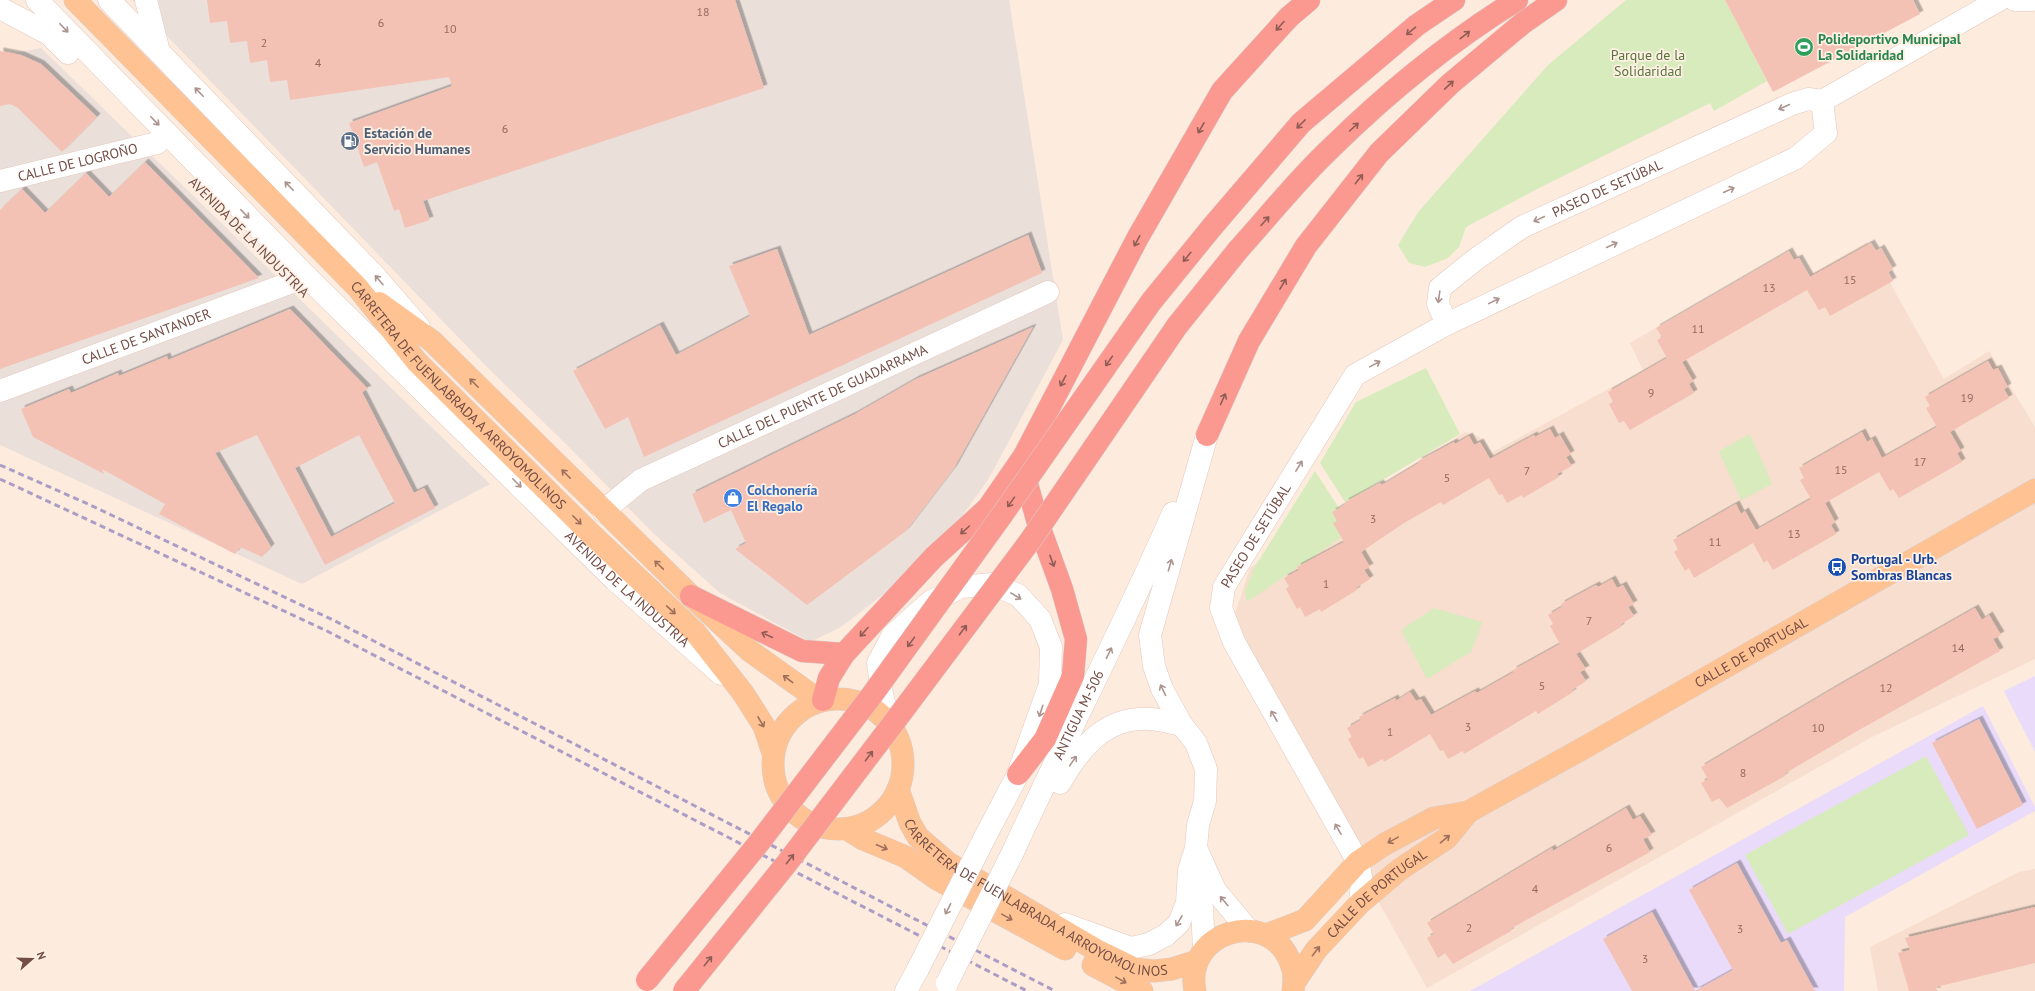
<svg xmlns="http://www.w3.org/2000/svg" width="2035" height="991" viewBox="0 0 2035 991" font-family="'PT Sans',sans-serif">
  <defs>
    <filter id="shadow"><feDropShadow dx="3.5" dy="-3.5" stdDeviation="0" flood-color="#0004"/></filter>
  </defs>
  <rect width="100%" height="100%" fill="#fdebde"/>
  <g fill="#f7decf">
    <polygon points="1867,242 1944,379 1989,351 2035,427 2035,659 1872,737 1427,988 1228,635 1250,568 1465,432 1480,437 1491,453 1643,370 1630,343 1790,250 1806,277"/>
    <polygon points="2035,869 2035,991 1878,991 1870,947 2019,872"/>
  </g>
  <g fill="#ebdfda">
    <polygon points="132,0 1009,0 1063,340 988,480 933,556 841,627 810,642 720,593 654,534 567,445 488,368"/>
    <polygon points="41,48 490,484 302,584 0,445 0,56"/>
  </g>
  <g fill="#e9dbf9">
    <polygon points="2035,676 2035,752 2004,691"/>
    <polygon points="1983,706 2035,807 2035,811 1845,917 1844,991 1470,991"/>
  </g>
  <g fill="#d8ebbc">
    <polygon points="1626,0 1725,0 1767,81 1714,111 1710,103 1539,188 1466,227 1459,247 1448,258 1425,267 1409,263 1398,245 1419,211 1548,65"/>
    <polygon points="1426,368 1460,434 1345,502 1320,463 1356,402"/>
    <polygon points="1750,434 1772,484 1741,500 1719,451"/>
    <polygon points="1315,471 1339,508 1337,521 1342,537 1247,602 1245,591 1254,568"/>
    <polygon points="1434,608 1482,622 1472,651 1427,679 1401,630"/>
    <polygon points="1926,756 1969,835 1788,934 1745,855"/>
  </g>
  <g fill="#f4c2b4" fill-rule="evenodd" filter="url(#shadow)">
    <polygon points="207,0 735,0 764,88 423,201 430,220 405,228 399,209 394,211 377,162 364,167 349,123 452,86 449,77 290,100 287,80 270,82 267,60 250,63 247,41 230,43 227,21 210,23"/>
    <polygon points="1725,0 1913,0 1920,14 1773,92"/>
    <polygon points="0,51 21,55 41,64 97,117 62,152 18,108 10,104 0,106"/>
    <polygon points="145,162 259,278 0,369 0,210 22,189 45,213 86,173 109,197"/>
    <polygon points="1028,235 1042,273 644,457 628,417 605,429 573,371 660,325 676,355 750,316 729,266 777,249 809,335"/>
    <polygon points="1871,243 1876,251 1881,248 1893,269 1888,272 1893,281 1830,316 1825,307 1819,310 1807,290 1682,362 1693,381 1689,384 1694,393 1630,430 1624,421 1619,423 1609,404 1613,402 1608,392 1667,358 1657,340 1662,337 1656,328 1789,251 1794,260 1799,258 1810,277"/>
    <path d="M290,309L368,389L362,392L414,493L424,488L435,508L325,565L257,435L215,453L271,547L262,557L240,547L235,554L159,514L165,504L102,469L104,474L33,437L21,409L69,389L71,393L118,373L119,376L167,356L168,360ZM359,435L395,503L331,537L295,468Z"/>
    <polygon points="1033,327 954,468 906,531 807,605 735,549 746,543 731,510 704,523 692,494 855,414 916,379"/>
    <polygon points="1988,361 1993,370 1998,368 2008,387 2004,389 2009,398 1950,432 1961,451 1957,453 1962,462 1899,498 1893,489 1890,491 1879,472 1825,503 1835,522 1831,525 1836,534 1773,570 1767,560 1764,563 1753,543 1694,578 1689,568 1685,571 1674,552 1678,549 1673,540 1736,504 1741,514 1745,511 1756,530 1811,499 1800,480 1804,478 1799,468 1862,432 1867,442 1872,439 1882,458 1937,427 1926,408 1930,406 1925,397"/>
    <polygon points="1550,429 1555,438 1560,435 1571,454 1566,457 1572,466 1557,474 1559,477 1523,498 1522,495 1507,503 1502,494 1499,495 1489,478 1443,505 1441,502 1404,523 1361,552 1370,567 1364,570 1370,579 1356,588 1357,590 1321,612 1320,609 1305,617 1300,607 1297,609 1286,589 1289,586 1284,578 1299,570 1297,567 1344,542 1333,523 1337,521 1332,512 1346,504 1345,502 1380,483 1382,485 1419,463 1418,461 1454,442 1455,444 1469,436 1474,445 1480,442 1490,459 1534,435 1535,437"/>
    <polygon points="1612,579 1617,588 1623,585 1634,604 1628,607 1634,616 1620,625 1621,627 1576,654 1586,669 1580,672 1586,681 1572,690 1573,692 1538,714 1536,711 1464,754 1463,751 1448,759 1443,750 1440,751 1430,734 1384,762 1383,759 1368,767 1363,757 1359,759 1348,739 1352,737 1347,728 1361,720 1359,717 1395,698 1396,701 1410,692 1416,701 1421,699 1431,715 1475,691 1477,693 1514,672 1513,670 1560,644 1550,626 1553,624 1548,615 1562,607 1561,604 1596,585 1598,587"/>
    <polygon points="1975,608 1982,620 1989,615 2001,635 1993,639 2000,651 1859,730 1784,774 1785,776 1727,808 1719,798 1712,802 1701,783 1708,779 1701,767 1836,687"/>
    <polygon points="1979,719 2023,805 1977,829 1932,743"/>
    <polygon points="1626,808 1633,820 1640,816 1652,835 1643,839 1650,852 1510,929 1511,931 1453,964 1445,953 1438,958 1427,938 1434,934 1427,923 1552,848 1553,851"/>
    <polygon points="1737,863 1781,943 1787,940 1815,991 1632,991 1603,939 1652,912 1695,991 1733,970 1689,890"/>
    <polygon points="2035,907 2035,963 1936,987 1937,991 1909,991 1898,953 1910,950 1905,938"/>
  </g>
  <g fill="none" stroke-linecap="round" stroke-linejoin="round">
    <g stroke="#e3c8bd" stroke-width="23">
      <g id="minor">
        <path id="s1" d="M37,0L305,275L615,580L721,674"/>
        <polyline points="109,0 373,274 419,327"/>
        <polyline points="146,0 158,48"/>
        <polyline points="2015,0 2032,0"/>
        <polyline points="0,8 49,34 68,53"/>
        <path id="s2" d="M0,181L157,143"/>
        <path id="s3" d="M1447,324L1438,304L1440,288L1476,259L1522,227L1792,104L1808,99L1822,101L1999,0"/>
        <path id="s4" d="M0,391L292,282"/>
        <path id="s5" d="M603,511L641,480L1048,292"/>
        <polyline points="889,723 882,694 878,663 893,635 930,602 961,587 992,584 1018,595 1040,619 1051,647 1050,684 1018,774 985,837"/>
        <path d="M1060,783C1080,747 1106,716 1151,719C1161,720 1172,723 1182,725"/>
        <polyline points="1196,848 1215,890 1249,931"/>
        <path id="s6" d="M1013,852C1065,738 1123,628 1173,513"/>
        <polyline points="1192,876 1202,908 1204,949"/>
        <path id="s7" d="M1360,903L1362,882L1358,862L1234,642L1221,608L1224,587L1355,375L1447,324L1796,158L1826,133L1822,101"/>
        <polyline points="1065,924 1131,948 1149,944 1166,935 1179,923 1187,903 1189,870 1196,848 1198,825 1205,801 1206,769 1196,743 1182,725 1162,689 1154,666 1150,635 1207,435"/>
        <polyline points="906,991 918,969"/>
      </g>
    </g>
    <g stroke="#d8cdcb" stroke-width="23">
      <g id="major">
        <path id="s8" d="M75,0L358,288L417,362L590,533L695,632L743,693L764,726L773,753"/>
        <polyline points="379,303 432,341 691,596 750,651 820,701"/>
        <circle cx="838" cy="764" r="65"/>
        <path id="s9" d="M898,789L910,823L918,837L948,863L1098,951L1135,969L1154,971L1172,969L1197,961"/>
        <polyline points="847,829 863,839 906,857 937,879 1065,949"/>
        <path id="s10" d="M1266,935L1305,920L1358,862L1385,844L1434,818L1468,812L1582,749L2035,490"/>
        <polyline points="1093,965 1142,991"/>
        <path id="s11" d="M1294,983L1316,950L1360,903L1399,870L1447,838L1468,812"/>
        <path d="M1195,991C1183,932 1267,906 1290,961C1294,970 1295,980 1293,990"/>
      </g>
    </g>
    <g stroke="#d8cdcb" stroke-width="23">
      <g id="highway">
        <polyline points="1212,227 1301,123 1417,25 1454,0"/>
        <path d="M1238,250C1269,216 1297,180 1330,149C1387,93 1449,42 1517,0"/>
        <polyline points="1207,435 1249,341 1306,246 1379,153 1450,84 1523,23 1556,0"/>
        <polyline points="691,596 802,651 844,654"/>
        <polyline points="823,700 829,678 844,654 934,557 988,508 1024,456 1137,239 1222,91 1289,17 1309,0"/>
        <polyline points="1018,774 1045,739 1073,676 1076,639 1062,589 1038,523 1027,484 1025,465"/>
      </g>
    </g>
    <use href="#minor" stroke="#fff" stroke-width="22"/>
    <use href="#major" stroke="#ffc393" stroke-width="22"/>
    <use href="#highway" stroke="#fb9991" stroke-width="22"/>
    <g stroke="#ac9dc6" stroke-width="3" stroke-dasharray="6 4" stroke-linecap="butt">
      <polyline points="0,465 88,504 335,621 1055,991"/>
      <polyline points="0,479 327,631 1027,991"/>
    </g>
    <g stroke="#e3c8bd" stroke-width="23" stroke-linecap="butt">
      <g id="minor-bridge">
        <polyline points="918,969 985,837"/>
        <polyline points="947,983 1013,852"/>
      </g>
    </g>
    <g stroke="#d8cdcb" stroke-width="23" stroke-linecap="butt">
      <g id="highway-bridge">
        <polyline points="647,980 758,844 872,695 1002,515 1151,302 1212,227"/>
        <polyline points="684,991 787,863 895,721 1030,541 1177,326 1238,250"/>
      </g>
    </g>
    <use href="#minor-bridge" stroke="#fff" stroke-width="22"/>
    <use href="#highway-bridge" stroke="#fb9991" stroke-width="22"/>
  </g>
  <defs><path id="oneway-shaft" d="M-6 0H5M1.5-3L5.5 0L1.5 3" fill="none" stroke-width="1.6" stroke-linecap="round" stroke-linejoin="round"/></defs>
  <g stroke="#8f5c54">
    <use href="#oneway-shaft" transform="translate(1280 26) rotate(132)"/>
    <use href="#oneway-shaft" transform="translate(1411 31) rotate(140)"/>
    <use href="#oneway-shaft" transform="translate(1465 35) rotate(-38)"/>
    <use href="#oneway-shaft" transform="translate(1449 85) rotate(-43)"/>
    <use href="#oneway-shaft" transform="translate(1301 124) rotate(135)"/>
    <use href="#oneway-shaft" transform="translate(1354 127) rotate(-42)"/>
    <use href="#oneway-shaft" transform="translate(1201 128) rotate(120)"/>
    <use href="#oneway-shaft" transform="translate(1359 179) rotate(-52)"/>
    <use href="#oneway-shaft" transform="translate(1265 221) rotate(-48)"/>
    <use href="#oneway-shaft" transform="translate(1137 241) rotate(118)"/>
    <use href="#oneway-shaft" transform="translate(1187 257) rotate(129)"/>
    <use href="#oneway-shaft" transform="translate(1283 284) rotate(-59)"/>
    <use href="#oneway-shaft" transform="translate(1109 361) rotate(125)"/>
    <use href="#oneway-shaft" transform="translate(1063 381) rotate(118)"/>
    <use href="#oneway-shaft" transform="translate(1223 399) rotate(-66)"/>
    <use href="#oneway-shaft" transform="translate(1011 502) rotate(125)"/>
    <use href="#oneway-shaft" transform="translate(965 530) rotate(138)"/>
    <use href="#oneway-shaft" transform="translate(1052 561) rotate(70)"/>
    <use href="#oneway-shaft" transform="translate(963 630) rotate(-53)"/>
    <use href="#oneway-shaft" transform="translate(864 632) rotate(132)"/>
    <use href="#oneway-shaft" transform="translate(767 635) rotate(-155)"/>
    <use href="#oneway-shaft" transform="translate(911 642) rotate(126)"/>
    <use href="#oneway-shaft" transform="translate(869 756) rotate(-53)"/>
    <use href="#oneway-shaft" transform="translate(790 859) rotate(-52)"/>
    <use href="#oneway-shaft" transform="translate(708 961) rotate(-51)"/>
  </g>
  <g stroke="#ac948f">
    <use href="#oneway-shaft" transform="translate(64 28) rotate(46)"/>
    <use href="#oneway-shaft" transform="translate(199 92) rotate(-134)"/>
    <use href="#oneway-shaft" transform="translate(1784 107) rotate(156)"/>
    <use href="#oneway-shaft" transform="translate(155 121) rotate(46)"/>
    <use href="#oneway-shaft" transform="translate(289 186) rotate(-134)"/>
    <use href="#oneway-shaft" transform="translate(1729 190) rotate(-25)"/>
    <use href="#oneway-shaft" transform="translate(245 214) rotate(46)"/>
    <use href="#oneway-shaft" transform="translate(1539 219) rotate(155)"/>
    <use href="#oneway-shaft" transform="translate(1612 245) rotate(-25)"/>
    <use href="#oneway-shaft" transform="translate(379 280) rotate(-131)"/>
    <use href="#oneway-shaft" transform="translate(1439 297) rotate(98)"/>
    <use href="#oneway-shaft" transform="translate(1494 301) rotate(-26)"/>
    <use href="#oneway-shaft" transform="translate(1375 364) rotate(-29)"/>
    <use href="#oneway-shaft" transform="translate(1299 466) rotate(-58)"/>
    <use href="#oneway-shaft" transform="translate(517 483) rotate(45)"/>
    <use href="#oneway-shaft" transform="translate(1170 565) rotate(-74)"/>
    <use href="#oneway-shaft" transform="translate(1016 596) rotate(32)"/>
    <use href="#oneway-shaft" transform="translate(1109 653) rotate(-64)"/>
    <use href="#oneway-shaft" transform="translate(1163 690) rotate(-115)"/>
    <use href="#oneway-shaft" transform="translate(1041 711) rotate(108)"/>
    <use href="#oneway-shaft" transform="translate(1274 716) rotate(-120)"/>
    <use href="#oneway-shaft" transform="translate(1073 761) rotate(-55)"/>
    <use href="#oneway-shaft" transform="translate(1338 829) rotate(-120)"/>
    <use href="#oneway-shaft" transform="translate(1224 901) rotate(-130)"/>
    <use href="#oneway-shaft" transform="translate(948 909) rotate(117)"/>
    <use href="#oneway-shaft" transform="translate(1179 921) rotate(120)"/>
  </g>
  <g stroke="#9e705c">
    <use href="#oneway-shaft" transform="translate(474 383) rotate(-135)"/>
    <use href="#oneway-shaft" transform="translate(566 474) rotate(-135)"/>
    <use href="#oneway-shaft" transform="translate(577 520) rotate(45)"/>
    <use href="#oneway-shaft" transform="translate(659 565) rotate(-136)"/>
    <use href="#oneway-shaft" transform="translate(671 610) rotate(43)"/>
    <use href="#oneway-shaft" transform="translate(788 679) rotate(-143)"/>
    <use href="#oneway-shaft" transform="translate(761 722) rotate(60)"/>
    <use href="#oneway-shaft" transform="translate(1445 839) rotate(-40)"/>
    <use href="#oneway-shaft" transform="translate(1393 840) rotate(151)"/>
    <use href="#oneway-shaft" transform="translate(882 847) rotate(23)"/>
    <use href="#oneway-shaft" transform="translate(1007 917) rotate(29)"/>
    <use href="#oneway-shaft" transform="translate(1316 951) rotate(-52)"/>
    <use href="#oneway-shaft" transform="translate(1121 980) rotate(29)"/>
  </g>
  <defs>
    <g id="stadium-disc" transform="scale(1)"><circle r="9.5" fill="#2e9e5b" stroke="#fff0e5"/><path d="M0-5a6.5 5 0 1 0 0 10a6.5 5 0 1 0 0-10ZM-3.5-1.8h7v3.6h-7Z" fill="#fff"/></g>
    <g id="fuel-disc" transform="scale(1)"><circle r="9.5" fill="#5c6f8a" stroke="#fff0e5"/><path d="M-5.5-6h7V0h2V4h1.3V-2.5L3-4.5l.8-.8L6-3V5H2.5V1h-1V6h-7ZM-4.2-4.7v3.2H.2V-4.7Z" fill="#fff"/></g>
    <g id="shop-disc" transform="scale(1)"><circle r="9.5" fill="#3f7fe0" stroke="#fff0e5"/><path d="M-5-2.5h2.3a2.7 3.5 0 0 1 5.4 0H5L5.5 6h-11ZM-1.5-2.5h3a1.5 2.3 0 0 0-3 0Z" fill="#fff"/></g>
    <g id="bus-disc" transform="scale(1)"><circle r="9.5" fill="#1a4fb4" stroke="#fff0e5"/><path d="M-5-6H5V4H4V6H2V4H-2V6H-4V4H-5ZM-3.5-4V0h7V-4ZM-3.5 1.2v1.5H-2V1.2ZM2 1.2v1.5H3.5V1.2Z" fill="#fff"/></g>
  </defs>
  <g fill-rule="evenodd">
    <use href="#stadium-disc" x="1804" y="47"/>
    <use href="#fuel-disc" x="350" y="141"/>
    <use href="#shop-disc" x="733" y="498"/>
    <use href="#bus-disc" x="1837" y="567"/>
  </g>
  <g text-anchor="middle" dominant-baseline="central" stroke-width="3.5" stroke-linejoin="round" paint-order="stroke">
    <g font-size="12" fill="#946a61">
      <text x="703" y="11">18</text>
      <text x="381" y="22">6</text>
      <text x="450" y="28">10</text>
      <text x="264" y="42">2</text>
      <text x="318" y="62">4</text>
      <text x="505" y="128">6</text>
      <text x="1850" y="279">15</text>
      <text x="1769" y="287">13</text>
      <text x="1698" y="328">11</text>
      <text x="1651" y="392">9</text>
      <text x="1967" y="397">19</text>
      <text x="1920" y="461">17</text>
      <text x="1841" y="469">15</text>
      <text x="1527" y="470">7</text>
      <text x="1447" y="477">5</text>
      <text x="1373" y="518">3</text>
      <text x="1794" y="533">13</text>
      <text x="1715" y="541">11</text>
      <text x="1326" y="583">1</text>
      <text x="1589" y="620">7</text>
      <text x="1958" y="647">14</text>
      <text x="1542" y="685">5</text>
      <text x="1886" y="687">12</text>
      <text x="1468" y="726">3</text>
      <text x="1818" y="727">10</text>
      <text x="1390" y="731">1</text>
      <text x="1743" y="772">8</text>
      <text x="1609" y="847">6</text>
      <text x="1535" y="888">4</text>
      <text x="1469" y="927">2</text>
      <text x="1740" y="928">3</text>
      <text x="1645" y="958">3</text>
    </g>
    <g font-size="14" font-weight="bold" fill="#27864d" stroke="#fff0e5" text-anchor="start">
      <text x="1818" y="39">Polideportivo Municipal<tspan x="1818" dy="16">La Solidaridad</tspan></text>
    </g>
    <g font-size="14" fill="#57753b" stroke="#fff0e5">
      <text x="1648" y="55">Parque de la<tspan x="1648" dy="16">Solidaridad</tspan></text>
    </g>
    <g font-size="14" font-weight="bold" fill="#4e5e75" stroke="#fff0e5" text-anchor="start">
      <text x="364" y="133">Estación de<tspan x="364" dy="16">Servicio Humanes</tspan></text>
    </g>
    <g font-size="14" fill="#744d45" stroke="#fff0e5">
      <text stroke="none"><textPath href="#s2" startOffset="80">CALLE DE LOGROÑO</textPath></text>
      <text stroke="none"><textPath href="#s3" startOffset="234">PASEO DE SETÚBAL</textPath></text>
      <text transform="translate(249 237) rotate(45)">AVENIDA DE LA INDUSTRIA</text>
      <text stroke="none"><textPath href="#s4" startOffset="156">CALLE DE SANTANDER</textPath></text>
      <text stroke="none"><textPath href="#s5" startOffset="249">CALLE DEL PUENTE DE GUADARRAMA</textPath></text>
      <text stroke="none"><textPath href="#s8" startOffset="551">CARRETERA DE FUENLABRADA A ARROYOMOLINOS</textPath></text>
      <text stroke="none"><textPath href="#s7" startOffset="412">PASEO DE SETÚBAL</textPath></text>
      <text stroke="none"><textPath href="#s1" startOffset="834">AVENIDA DE LA INDUSTRIA</textPath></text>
      <text stroke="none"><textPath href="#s10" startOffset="568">CALLE DE PORTUGAL</textPath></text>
      <text stroke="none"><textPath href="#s6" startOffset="152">ANTIGUA M-506</textPath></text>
      <text stroke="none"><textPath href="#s9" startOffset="186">CARRETERA DE FUENLABRADA A ARROYOMOLINOS</textPath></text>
      <text stroke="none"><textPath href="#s11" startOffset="123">CALLE DE PORTUGAL</textPath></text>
    </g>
    <g font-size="14" font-weight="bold" fill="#366cbe" stroke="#fff0e5" text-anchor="start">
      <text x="747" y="490">Colchonería<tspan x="747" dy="16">El Regalo</tspan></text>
    </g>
    <g font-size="14" font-weight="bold" fill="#164399" stroke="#fff0e5" text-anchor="start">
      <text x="1851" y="559">Portugal - Urb.<tspan x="1851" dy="16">Sombras Blancas</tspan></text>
    </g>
  </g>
  <g transform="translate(32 959) rotate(70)" stroke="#fff0e5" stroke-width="3" paint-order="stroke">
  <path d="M0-3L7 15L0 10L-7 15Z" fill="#744d45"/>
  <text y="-6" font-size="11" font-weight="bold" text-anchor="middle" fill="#744d45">N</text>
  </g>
</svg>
